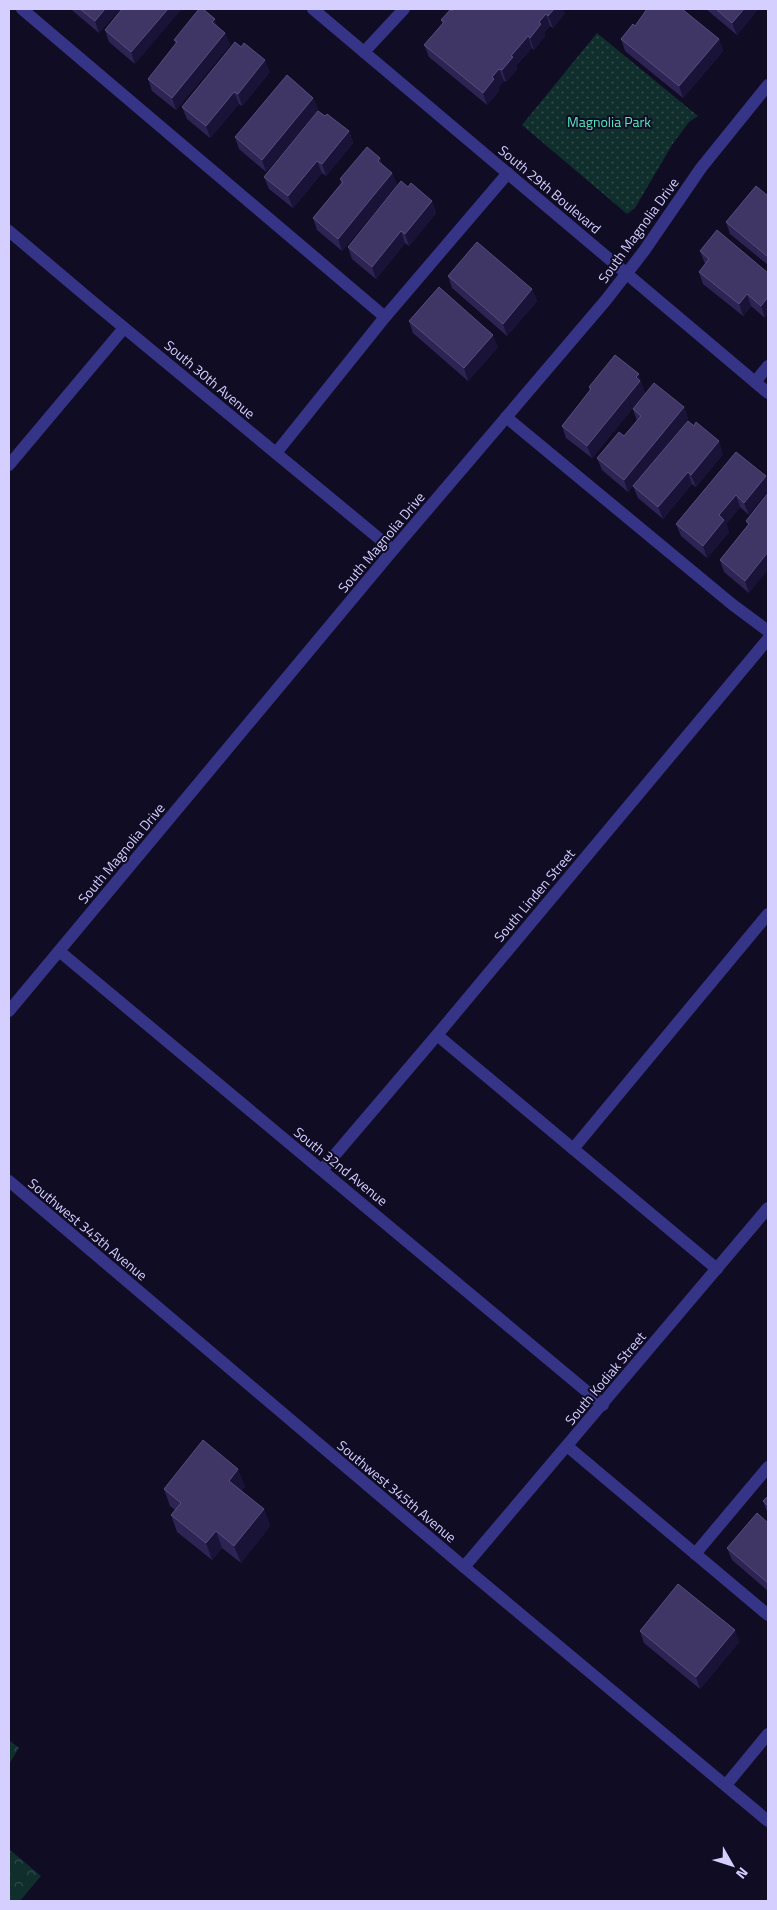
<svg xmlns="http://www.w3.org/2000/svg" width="777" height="1910" viewBox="0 0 777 1910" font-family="'Titillium Web',sans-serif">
  <defs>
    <pattern id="grass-dots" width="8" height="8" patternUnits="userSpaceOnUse" patternTransform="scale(1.25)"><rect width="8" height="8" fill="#0f2e2c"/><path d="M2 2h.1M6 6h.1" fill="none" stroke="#314b4c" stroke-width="1.8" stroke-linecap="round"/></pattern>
    <pattern id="forest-crowns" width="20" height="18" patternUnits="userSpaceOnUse" patternTransform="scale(1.25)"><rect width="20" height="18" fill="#0f2e2c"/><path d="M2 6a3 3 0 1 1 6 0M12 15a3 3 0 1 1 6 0" fill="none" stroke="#314b4c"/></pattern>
  </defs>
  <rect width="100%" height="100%" fill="#100c24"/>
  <polygon fill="url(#grass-dots)" points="597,33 698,116 689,122 672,145 635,208 627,214 522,125"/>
  <g fill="url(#forest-crowns)">
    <polygon points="9,1740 19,1748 9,1764"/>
    <polygon points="9,1849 41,1876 20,1901 9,1901"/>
  </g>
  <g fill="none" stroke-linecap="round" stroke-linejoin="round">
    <g stroke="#363486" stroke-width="12">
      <polyline points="22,9 385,317"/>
      <polyline points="313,9 768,393"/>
      <polyline points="364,52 404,9"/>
      <polyline points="9,231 93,302 393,550"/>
      <polyline points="755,382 768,366"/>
      <polyline points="506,417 733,605 768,631"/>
      <polyline points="276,453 385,317 508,173"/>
      <polyline points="9,465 124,328"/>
      <polyline points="59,951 603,1405"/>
      <polyline points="9,1011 393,550 606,300 644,251 701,168 768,85"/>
      <polyline points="437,1035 717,1269"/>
      <polyline points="573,1149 768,914"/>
      <polyline points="322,1170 437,1035 768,639"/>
      <polyline points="9,1181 464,1567 768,1821"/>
      <polyline points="567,1446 768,1615"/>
      <polyline points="695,1554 768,1467"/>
      <polyline points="464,1567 768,1208"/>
      <polyline points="726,1785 768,1734"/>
    </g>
  </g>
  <g fill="#2d2453">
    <polygon points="72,9 120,9 99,33 73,11"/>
    <polygon points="122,9 135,64 109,42 105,30"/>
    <polygon points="706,9 758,9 737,35"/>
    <polygon points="452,11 565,13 553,28 550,26 544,33 545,36 534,50 532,48 516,66 517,69 506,82 504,81 498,88 499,91 487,105 429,57 424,45 443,24 441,20"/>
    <polygon points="217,26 225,33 230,45 176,110 152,91 148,79 176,44 174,40"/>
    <polygon points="635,26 719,39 723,51 683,98 625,51 621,39"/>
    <polygon points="270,72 242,106 239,104 210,138 187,119 182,107"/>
    <polygon points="313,98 318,110 266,172 239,149 235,137"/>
    <polygon points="325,116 349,131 353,143 326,176 322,173 293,208 269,189 264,177"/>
    <polygon points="380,158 383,166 392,173 397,185 342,251 317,230 313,218 341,183 340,179"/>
    <polygon points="408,187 432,201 436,213 409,246 405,243 376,279 352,259 348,247"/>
    <polygon points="768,196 768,265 730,234 726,222"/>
    <polygon points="700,251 768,273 765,318 751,306 743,316 703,284 699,272 705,264"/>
    <polygon points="448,276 532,289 537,301 507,336 452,288"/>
    <polygon points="409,321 498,347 468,381 413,333"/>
    <polygon points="643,386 642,387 645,393 592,458 566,438 562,426 590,391 589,387"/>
    <polygon points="684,407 688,419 628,492 602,470 597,458 624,436 637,421 633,409"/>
    <polygon points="736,452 749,515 740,507 726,524 729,532 707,558 681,536 676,524"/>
    <polygon points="723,454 696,487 692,484 663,519 638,498 633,486"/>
    <polygon points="768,493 749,593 724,572 720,560 748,525 746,521"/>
    <polygon points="245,1486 241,1491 264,1509 270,1526 241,1563 222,1548 212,1560 177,1532 171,1515 175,1510 170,1506 164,1489"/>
    <polygon points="768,1496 768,1514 763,1501"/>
    <polygon points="768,1523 768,1591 732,1560 727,1548"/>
    <polygon points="640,1631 739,1642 700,1689 644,1643"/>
  </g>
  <g fill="#1a1338">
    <polygon points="105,9 120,9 99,33 95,21"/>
    <polygon points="168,9 182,9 135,64 131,52"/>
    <polygon points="554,9 563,9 565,13 553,28 548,16"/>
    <polygon points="744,9 758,9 737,35 732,23"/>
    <polygon points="546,14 550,26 544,33 545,36 534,50 530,38 539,22"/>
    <polygon points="215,19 219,31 212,22"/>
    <polygon points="225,33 230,45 176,110 172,98"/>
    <polygon points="528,36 532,48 516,66 517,69 506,82 502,70 511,56"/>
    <polygon points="719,39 723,51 683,98 679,86"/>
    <polygon points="265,60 270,72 242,106 238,94"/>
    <polygon points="499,69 504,81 498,88 499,91 487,105 483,93 492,77"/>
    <polygon points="234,92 239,104 210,138 206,126"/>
    <polygon points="313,98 318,110 266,172 262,160"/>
    <polygon points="349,131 353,143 326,176 322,164"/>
    <polygon points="380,158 385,170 378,161"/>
    <polygon points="317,161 322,173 293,208 288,196"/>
    <polygon points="392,173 397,185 342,251 338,239"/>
    <polygon points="432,201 436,213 409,246 405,234"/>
    <polygon points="401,231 405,243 376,279 372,267"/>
    <polygon points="532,289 537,301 507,336 503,324"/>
    <polygon points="747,294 751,306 743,316 739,304"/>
    <polygon points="768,297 768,314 765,318 761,306"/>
    <polygon points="493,335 498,347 468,381 464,368"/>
    <polygon points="639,374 645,393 592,458 587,446"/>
    <polygon points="684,407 688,419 628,492 624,480"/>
    <polygon points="719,441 723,454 696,487 691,475"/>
    <polygon points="688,472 692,484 663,519 658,507"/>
    <polygon points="766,476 768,482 768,491 749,515 744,503"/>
    <polygon points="736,495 740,507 726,524 729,532 707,558 703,546 719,515"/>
    <polygon points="768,552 768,570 749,593 745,581"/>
    <polygon points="238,1469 245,1486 235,1498 229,1481"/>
    <polygon points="264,1509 270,1526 241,1563 234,1546"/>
    <polygon points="216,1531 222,1548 212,1560 206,1543"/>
    <polygon points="735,1630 739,1642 700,1689 696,1677"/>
  </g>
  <g fill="#3f3665" stroke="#564e7e">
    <polygon points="80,9 105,9 95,21"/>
    <polygon points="122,9 168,9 131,52 105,30"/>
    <polygon points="199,9 203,9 215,19 212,22 225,33 172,98 148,79 177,42 174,40"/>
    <polygon points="454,9 554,9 548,16 546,14 539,22 541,24 530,38 528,36 511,56 513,57 502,70 499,69 492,77 494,79 483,93 424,45 444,22 441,20 450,10 452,11"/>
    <polygon points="647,9 682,9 719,39 679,86 621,39 633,24 635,26"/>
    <polygon points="716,9 744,9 732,23"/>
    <polygon points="235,42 241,47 244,43 265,60 238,94 234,92 206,126 182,107"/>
    <polygon points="287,75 313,98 262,160 235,137"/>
    <polygon points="318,111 325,116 327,114 349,131 322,164 317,161 288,196 264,177"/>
    <polygon points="367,147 380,158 378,161 392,173 338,239 313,218 343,182 340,179"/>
    <polygon points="401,181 408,187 411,183 432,201 405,234 401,231 372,267 348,247"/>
    <polygon points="756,186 768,196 768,257 726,222"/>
    <polygon points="717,230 768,273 768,297 761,306 747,294 739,304 699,272 709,259 700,251"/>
    <polygon points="477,242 532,289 503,324 448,276"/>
    <polygon points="439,287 493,335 464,368 409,321"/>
    <polygon points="615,355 639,374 636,377 640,381 587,446 562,426 591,389 589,387"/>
    <polygon points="654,383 684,407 624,480 597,458 619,432 624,436 641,416 633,409"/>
    <polygon points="688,421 694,426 696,422 719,441 691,475 688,472 658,507 633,486"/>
    <polygon points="736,452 766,476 744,503 736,495 719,515 724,520 703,546 676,524"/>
    <polygon points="768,493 768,552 745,581 720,560 749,524 746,521"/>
    <polygon points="203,1440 238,1469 229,1481 264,1509 234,1546 216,1531 206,1543 171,1515 181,1503 164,1489"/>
    <polygon points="768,1496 768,1506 763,1501"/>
    <polygon points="757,1513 768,1523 768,1583 727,1548"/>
    <polygon points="678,1584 735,1630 696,1677 640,1631"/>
  </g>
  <g text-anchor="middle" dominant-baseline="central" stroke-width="4" stroke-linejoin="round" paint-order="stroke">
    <g font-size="14" fill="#53e7bf" stroke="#100c24">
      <text x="609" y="121">Magnolia Park</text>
    </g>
    <g font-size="14" fill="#d4cfff" stroke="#100c24">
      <text transform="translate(550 189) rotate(40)">South 29th Boulevard</text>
      <text transform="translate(638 230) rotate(-54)">South Magnolia Drive</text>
      <text transform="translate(210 379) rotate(40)">South 30th Avenue</text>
      <text transform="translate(381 542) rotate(-50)">South Magnolia Drive</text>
      <text transform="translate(121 853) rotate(-50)">South Magnolia Drive</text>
      <text transform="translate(534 895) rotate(-50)">South Linden Street</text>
      <text transform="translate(341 1166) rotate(39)">South 32nd Avenue</text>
      <text transform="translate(88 1229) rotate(40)">Southwest 345th Avenue</text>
      <text transform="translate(605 1378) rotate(-50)">South Kodiak Street</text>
      <text transform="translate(397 1491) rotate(40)">Southwest 345th Avenue</text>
    </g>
  </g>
  <rect width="777" height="1910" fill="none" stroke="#d4cfff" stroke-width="20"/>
  <g transform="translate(732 1865) rotate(129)" stroke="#100c24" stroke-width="4" paint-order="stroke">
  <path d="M0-4L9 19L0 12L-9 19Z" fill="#d4cfff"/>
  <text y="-8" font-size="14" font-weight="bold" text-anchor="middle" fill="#d4cfff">N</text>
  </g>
</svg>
